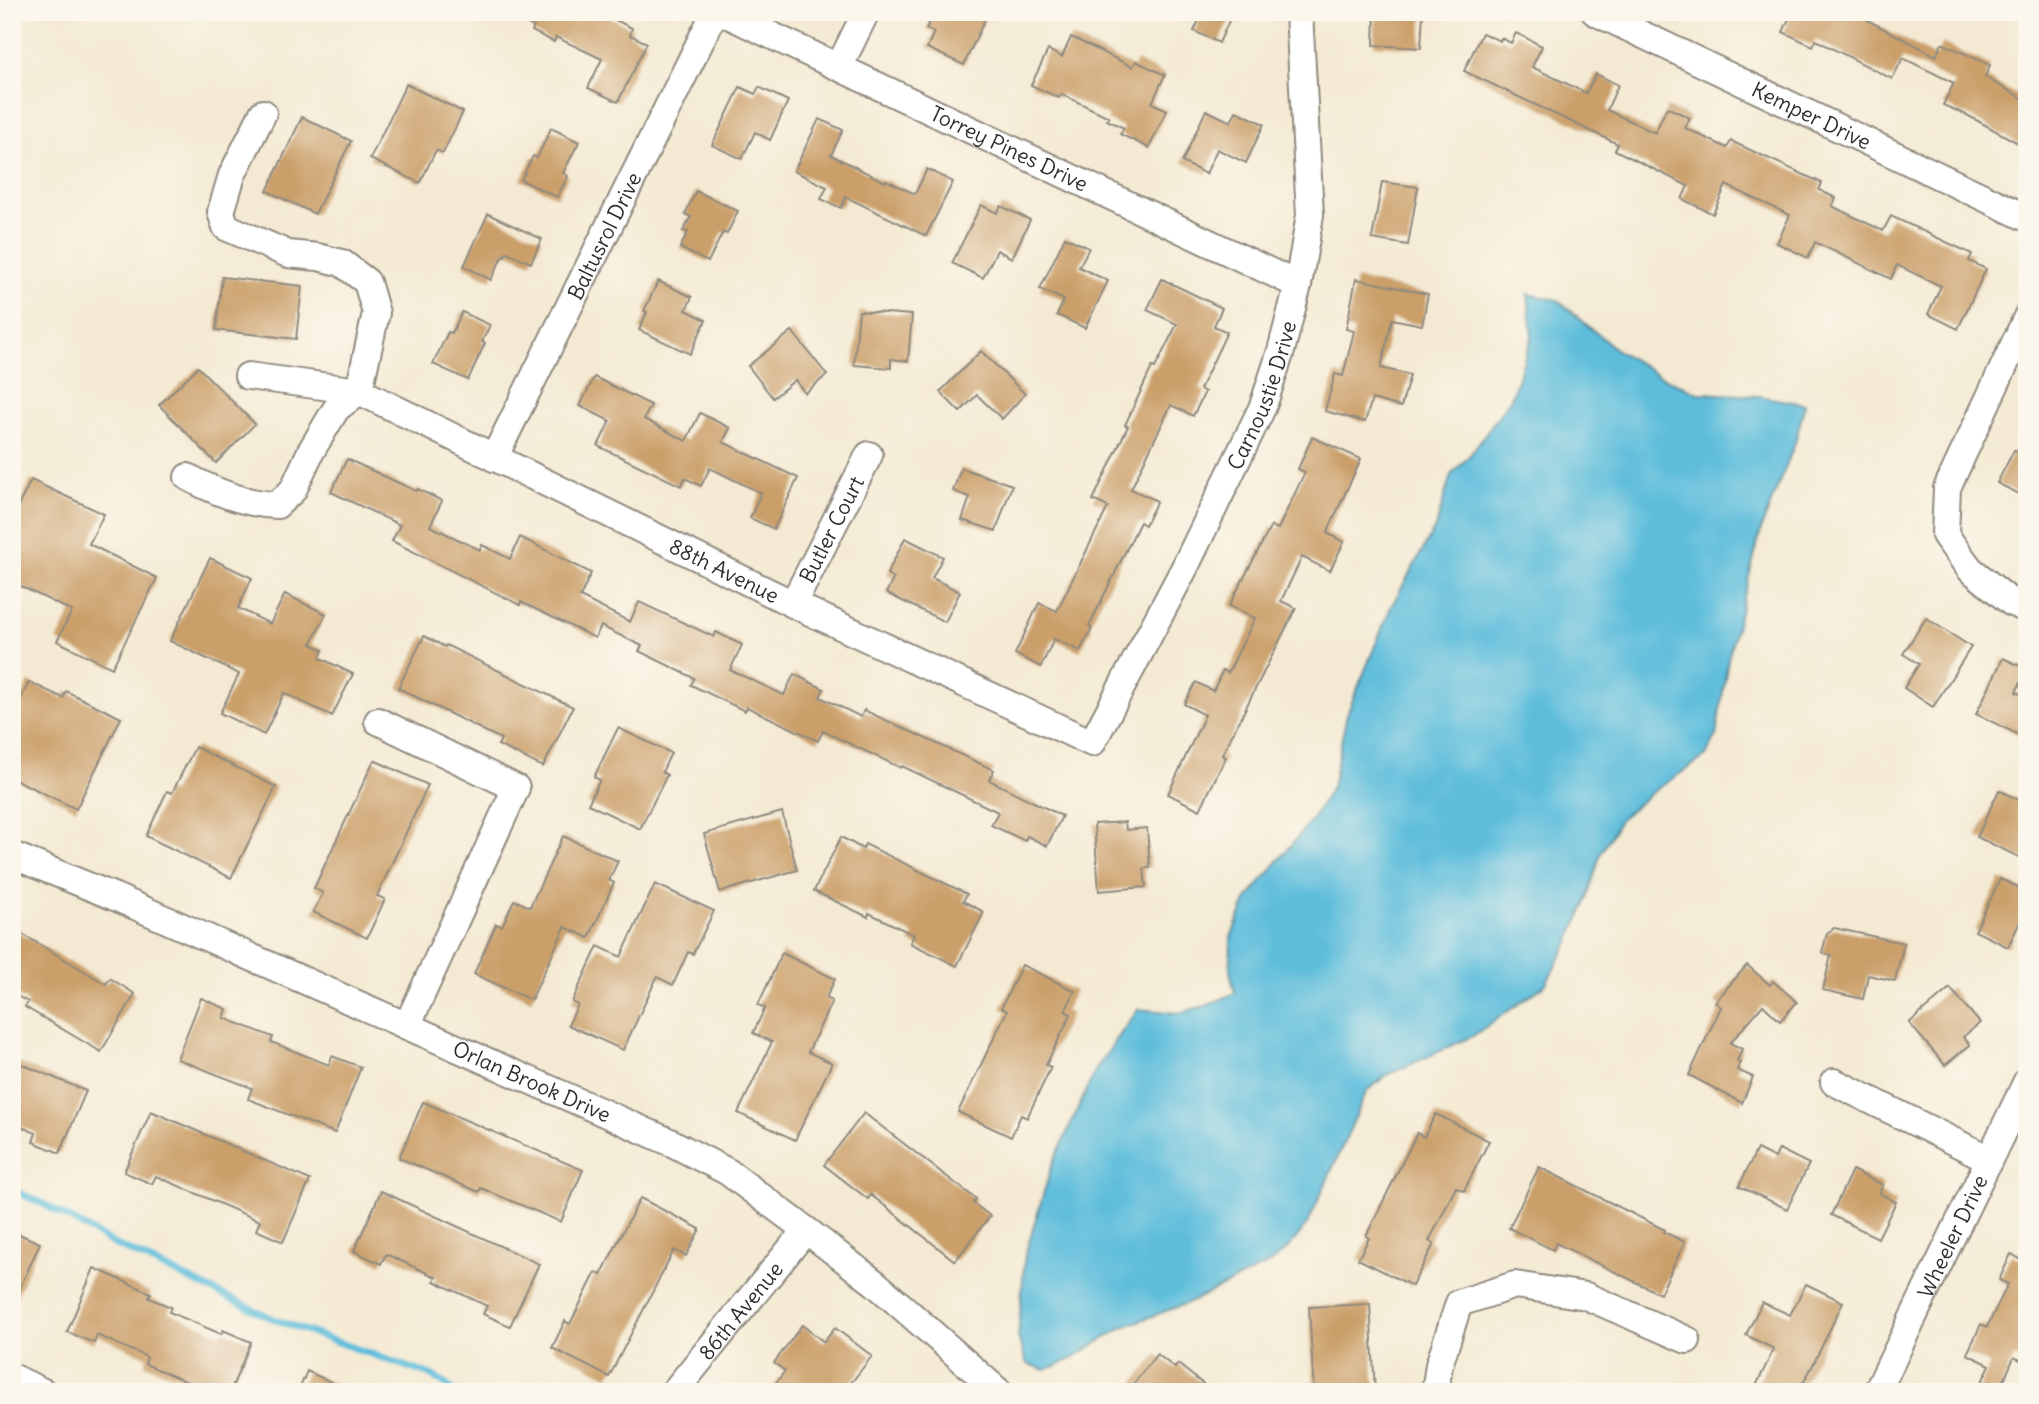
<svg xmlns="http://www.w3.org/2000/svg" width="2039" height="1404" viewBox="0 0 2039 1404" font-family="Delius,sans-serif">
  <rect width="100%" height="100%" fill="#fbf7ec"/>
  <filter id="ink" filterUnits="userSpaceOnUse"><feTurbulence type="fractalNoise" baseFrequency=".0143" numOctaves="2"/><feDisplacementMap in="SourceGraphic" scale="14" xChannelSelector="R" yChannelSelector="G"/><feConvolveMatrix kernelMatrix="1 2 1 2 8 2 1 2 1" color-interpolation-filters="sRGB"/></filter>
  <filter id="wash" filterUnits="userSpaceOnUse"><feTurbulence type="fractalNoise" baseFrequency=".00686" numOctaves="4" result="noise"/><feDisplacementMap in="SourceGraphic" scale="28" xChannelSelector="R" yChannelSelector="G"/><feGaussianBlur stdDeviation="1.57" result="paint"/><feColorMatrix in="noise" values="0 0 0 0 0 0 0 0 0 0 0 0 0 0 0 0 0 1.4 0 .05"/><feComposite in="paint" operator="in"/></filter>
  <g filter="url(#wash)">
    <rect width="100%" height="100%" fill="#f4ead3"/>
    <polygon fill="#5dbddb" stroke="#447483" stroke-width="2" points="1528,294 1558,300 1615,349 1662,377 1699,393 1759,396 1805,404 1795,443 1762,526 1728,659 1716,736 1706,756 1654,791 1621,818 1601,853 1585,905 1570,940 1545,985 1473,1036 1387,1075 1367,1091 1308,1223 1290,1246 1271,1263 1193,1301 1123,1327 1068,1361 1045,1370 1027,1364 1018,1337 1025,1255 1052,1165 1096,1069 1138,1009 1178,1013 1206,1006 1235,993 1230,972 1231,937 1247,899 1311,821 1332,787 1347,714 1391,607 1436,526 1451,475 1470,455 1511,398 1532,337"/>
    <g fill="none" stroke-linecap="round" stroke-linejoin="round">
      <polyline stroke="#5dbddb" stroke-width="7" points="12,1190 42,1203 112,1243 276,1320 433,1376 456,1392"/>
    </g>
    <g id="blocks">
      <g fill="#ca9f69">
        <polygon points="503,12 599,12 632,28 630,35 647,43 618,102 588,88 602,59 556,37 554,42 532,31 534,27"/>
        <polygon points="934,12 988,12 964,65 927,48 934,32 926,29"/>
        <polygon points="1203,12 1233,12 1219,43 1194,31"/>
        <polygon points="1375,12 1423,12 1421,48 1374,45"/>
        <polygon points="1792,12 1852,12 1936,56 1942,43 1990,65 1985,77 2027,101 2027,148 1967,115 1943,105 1954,83 1903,58 1892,79 1816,40 1813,46 1783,32"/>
        <polygon points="1482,33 1500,41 1501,38 1511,43 1516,33 1542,46 1532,67 1586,93 1596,74 1618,85 1607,110 1655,133 1667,107 1690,118 1685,128 1727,148 1731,141 1822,183 1819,190 1836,198 1832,206 1883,231 1891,216 1972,254 1969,261 1986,269 1958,329 1928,314 1941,286 1897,265 1891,279 1815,242 1808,258 1777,243 1790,215 1726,185 1713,214 1682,199 1688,186 1615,150 1618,144 1464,71"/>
        <polygon points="1071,37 1133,67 1136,61 1165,75 1152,103 1167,110 1149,148 1120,134 1124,128 1107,120 1109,117 1061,94 1059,98 1031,85 1048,50 1062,57"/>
        <polygon points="406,84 463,112 443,153 436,150 420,183 370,159"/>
        <polygon points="740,87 755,94 759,87 788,101 770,140 755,132 742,159 712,145"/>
        <polygon points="1206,110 1231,122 1236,111 1264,124 1246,163 1217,149 1206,174 1182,162"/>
        <polygon points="302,117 351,141 315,214 267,191"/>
        <polygon points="819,119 843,130 831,155 885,182 886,180 915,194 927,169 953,182 926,236 846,197 841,208 821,199 827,187 794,171"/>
        <polygon points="551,128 579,142 563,173 568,176 557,197 521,180 533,156 537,158"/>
        <polygon points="1382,182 1418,187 1408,245 1372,239"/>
        <polygon points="696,191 738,211 727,234 723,232 708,262 680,248 688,232 683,231 691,217 685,214"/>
        <polygon points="981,205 997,213 1001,206 1030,220 1012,258 997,250 983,278 952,263"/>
        <polygon points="488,214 542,239 531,263 507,252 505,256 503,255 491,280 464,266"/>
        <polygon points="1065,237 1089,248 1079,267 1108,281 1085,328 1057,315 1064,300 1040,289"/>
        <polygon points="222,277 302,286 296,339 216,330"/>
        <polygon points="1162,279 1222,308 1214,326 1227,332 1200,389 1205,392 1193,416 1171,405 1131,489 1157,501 1145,525 1140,522 1089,626 1092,628 1080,651 1054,639 1041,667 1015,654 1039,603 1057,611 1108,507 1093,500 1128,426 1125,425 1152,367 1155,368 1177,324 1147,310"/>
        <polygon points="1356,279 1428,294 1422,325 1392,319 1381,368 1410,375 1401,407 1372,399 1365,422 1325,411 1335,374 1343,376 1354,331 1346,329"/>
        <polygon points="658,281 692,297 686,310 706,320 690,354 639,330 647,312 644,311"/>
        <polygon points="859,311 912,315 908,361 891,359 891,368 854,365"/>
        <polygon points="462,312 490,325 482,342 485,343 468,380 433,364 448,332 452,333"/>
        <polygon points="792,331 827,375 805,393 795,380 773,398 748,366"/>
        <polygon points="981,351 1025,394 1002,419 977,395 960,412 940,392"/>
        <polygon points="198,367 255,424 216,463 159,405"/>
        <polygon points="594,377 651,405 644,419 686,441 700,413 730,428 723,442 798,478 774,529 750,518 761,493 710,468 701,486 685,478 681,486 598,446 610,421 580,406"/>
        <polygon points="1312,437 1361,459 1327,533 1344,542 1330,571 1302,557 1281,601 1296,608 1222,755 1226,757 1200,810 1168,794 1205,715 1184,704 1196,682 1213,691 1223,670 1228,673 1255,618 1229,606 1271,526 1278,529 1305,472 1298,469"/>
        <polygon points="2014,450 2027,457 2027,498 1997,483"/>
        <polygon points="347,459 416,491 418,489 442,501 430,526 480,550 482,545 510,559 520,537 591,573 580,597 630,622 639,602 714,637 716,632 742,645 730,670 784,695 794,674 824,689 820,697 861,717 864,710 994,770 989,780 1062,816 1047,846 1027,836 1025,841 991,825 998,812 902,766 901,768 823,731 818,741 747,707 745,711 691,685 694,678 639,651 642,646 601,626 595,638 521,602 520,605 392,541 400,525 331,492"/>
        <polygon points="961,468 1012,485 996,531 962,520 970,497 953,491"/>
        <polygon points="31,480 104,514 89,544 157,578 112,668 57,641 72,611 12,582 12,518"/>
        <polygon points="905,538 943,557 932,578 960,592 945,622 886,593 894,578 887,574"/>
        <polygon points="210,558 252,578 238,608 270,624 285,594 326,614 311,644 323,650 320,658 353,674 332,716 284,693 264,735 220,713 239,674 170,641"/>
        <polygon points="1926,618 1971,647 1933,707 1904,688 1919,664 1903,654"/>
        <polygon points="424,636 445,647 446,645 573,707 543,767 498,745 501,739 398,688"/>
        <polygon points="2003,658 2027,669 2016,692 2027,697 2027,720 2019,735 1976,714"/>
        <polygon points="29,682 63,698 66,691 121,718 76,809 12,778 12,717"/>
        <polygon points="618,728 671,753 662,772 667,775 640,829 588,804 600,780 594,777"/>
        <polygon points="195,747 276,787 231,878 146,836 167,791 172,793"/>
        <polygon points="374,760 428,785 377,896 385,899 367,938 313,912 323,893 314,888"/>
        <polygon points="1999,790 2027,804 2027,861 1977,837"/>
        <polygon points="782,812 797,870 720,892 704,834"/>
        <polygon points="1125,822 1126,830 1147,828 1150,868 1144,868 1146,887 1099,891 1094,824"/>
        <polygon points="563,836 618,861 609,880 614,883 589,938 565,927 531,1000 474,974 496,924 502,926 514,900 530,907"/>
        <polygon points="841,837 863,849 865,844 967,894 963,901 984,912 957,966 910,943 914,935 869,913 868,917 814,891"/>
        <polygon points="2000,879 2027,891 2027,907 2008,947 1975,931"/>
        <polygon points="655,884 714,911 693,954 688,952 673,985 657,977 623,1050 568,1025 578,1005 572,1002 598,946 621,957"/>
        <polygon points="12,928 106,984 110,978 135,994 101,1052 25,1007 28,1002 12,993"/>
        <polygon points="1834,928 1904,943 1895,981 1868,975 1863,999 1823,990 1831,955 1822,953 1827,933"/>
        <polygon points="782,953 835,979 826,998 832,1001 808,1052 832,1063 795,1140 738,1113 772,1042 753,1033 765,1008 758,1005"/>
        <polygon points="1022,965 1075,991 1065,1011 1071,1014 1046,1065 1051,1067 1027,1118 1021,1115 1011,1137 958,1112 1007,1011 1001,1008"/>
        <polygon points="1747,965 1770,985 1773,981 1797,1002 1780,1021 1763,1005 1730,1043 1742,1049 1737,1061 1740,1062 1737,1070 1753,1077 1742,1103 1689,1075 1721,1007 1715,1002"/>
        <polygon points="1950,988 1980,1023 1963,1037 1970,1045 1945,1065 1909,1023"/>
        <polygon points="201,998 227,1009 224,1018 273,1037 271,1042 329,1065 332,1056 361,1067 335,1133 248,1099 252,1088 177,1059"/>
        <polygon points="12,1060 86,1091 60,1153 33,1142 36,1133 12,1123"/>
        <polygon points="423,1102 583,1170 561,1222 481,1188 479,1192 399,1158"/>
        <polygon points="151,1111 310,1180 283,1242 256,1230 260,1221 156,1176 152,1184 124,1172"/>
        <polygon points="864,1113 976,1199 973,1203 990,1216 955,1261 871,1195 868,1199 824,1165"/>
        <polygon points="1436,1114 1489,1141 1464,1191 1456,1187 1429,1241 1434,1244 1412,1286 1358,1259 1369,1238 1366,1236 1417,1133 1424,1137"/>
        <polygon points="1757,1149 1775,1158 1779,1149 1809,1164 1787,1209 1739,1186"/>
        <polygon points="1539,1167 1665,1230 1664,1232 1685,1242 1660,1294 1556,1243 1553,1250 1509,1228"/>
        <polygon points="1852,1170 1883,1185 1879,1193 1896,1202 1878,1238 1831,1215"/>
        <polygon points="381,1191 539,1264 510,1326 483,1314 487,1306 434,1281 436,1277 386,1254 381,1264 354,1251"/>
        <polygon points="640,1198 700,1229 686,1256 674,1250 609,1377 552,1348 565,1321 570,1324 596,1272 601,1275"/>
        <polygon points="12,1231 40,1243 12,1306"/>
        <polygon points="2027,1245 2027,1363 2014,1357 1999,1392 1977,1392 1990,1365 1967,1354 1981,1324 1987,1327 2008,1284 1999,1280 2011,1254 2020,1259"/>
        <polygon points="94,1268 151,1293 149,1298 171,1307 169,1312 221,1334 223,1330 251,1342 230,1392 195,1392 197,1386 145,1364 147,1357 97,1335 94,1343 67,1332"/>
        <polygon points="1806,1284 1843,1302 1812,1367 1798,1392 1753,1392 1774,1349 1746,1335 1762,1302 1790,1315"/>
        <polygon points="1370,1304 1375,1392 1314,1392 1309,1307"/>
        <polygon points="802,1325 824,1342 835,1328 872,1356 844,1392 769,1392 785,1371 774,1363"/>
        <polygon points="1157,1354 1175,1368 1178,1364 1213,1392 1127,1392"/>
        <polygon points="307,1371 352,1392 298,1392"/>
      </g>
    </g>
  </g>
  <g filter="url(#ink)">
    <use href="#blocks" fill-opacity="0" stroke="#908a7f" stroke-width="2"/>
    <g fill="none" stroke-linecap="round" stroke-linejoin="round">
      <g stroke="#908a7f" stroke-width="30">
        <g id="minor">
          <path id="s1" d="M722,12L1298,285"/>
          <path id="s2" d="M1595,12L2027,218"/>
          <polyline points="839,67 866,12"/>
          <polyline points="2027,317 1947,488 1945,535 1970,569 2012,603 2027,609"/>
          <polyline points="248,376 359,391 376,313 367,282 342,263 318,257 288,254 226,227 221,212 232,175 263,113"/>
          <path id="s3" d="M494,458L715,12"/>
          <path id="s4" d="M188,477C215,492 246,504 277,505L293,490L311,451L336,409L359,391L793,604L1092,743L1184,569L1263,406L1281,351L1298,285L1310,215L1299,12"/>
          <path id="s5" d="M793,604L869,455"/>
          <polyline points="378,721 516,788 407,1026"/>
          <path id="s6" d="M12,855L115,897L672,1143L728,1172L806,1230L875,1283L999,1392"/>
          <polyline points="1834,1082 1989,1159"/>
          <polyline points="12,1377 43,1392"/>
          <path id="s7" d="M674,1392L806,1230"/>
          <polyline points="1435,1392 1439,1365 1459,1303 1515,1285 1586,1296 1687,1340"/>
          <path id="s8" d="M1877,1392L2027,1081"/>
        </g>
      </g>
      <use href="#minor" stroke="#fff" stroke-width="26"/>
    </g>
  </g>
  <g text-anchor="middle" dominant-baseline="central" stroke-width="5" stroke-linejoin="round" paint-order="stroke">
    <g font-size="21" fill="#2b2b2b" stroke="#fbf7ec">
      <text stroke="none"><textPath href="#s2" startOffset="240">Kemper Drive</textPath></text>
      <text stroke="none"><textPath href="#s1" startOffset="318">Torrey Pines Drive</textPath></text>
      <text stroke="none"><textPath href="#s3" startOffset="248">Baltusrol Drive</textPath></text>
      <text stroke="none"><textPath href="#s4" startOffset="1438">Carnoustie Drive</textPath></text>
      <text stroke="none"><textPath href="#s5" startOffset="84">Butler Court</textPath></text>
      <text stroke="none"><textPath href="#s4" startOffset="644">88th Avenue</textPath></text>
      <text stroke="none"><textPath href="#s6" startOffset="567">Orlan Brook Drive</textPath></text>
      <text stroke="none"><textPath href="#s8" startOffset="173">Wheeler Drive</textPath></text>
      <text stroke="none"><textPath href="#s7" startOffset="105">86th Avenue</textPath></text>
    </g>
  </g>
  <rect width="2039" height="1404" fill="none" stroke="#fbf7ec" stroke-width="42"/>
</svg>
